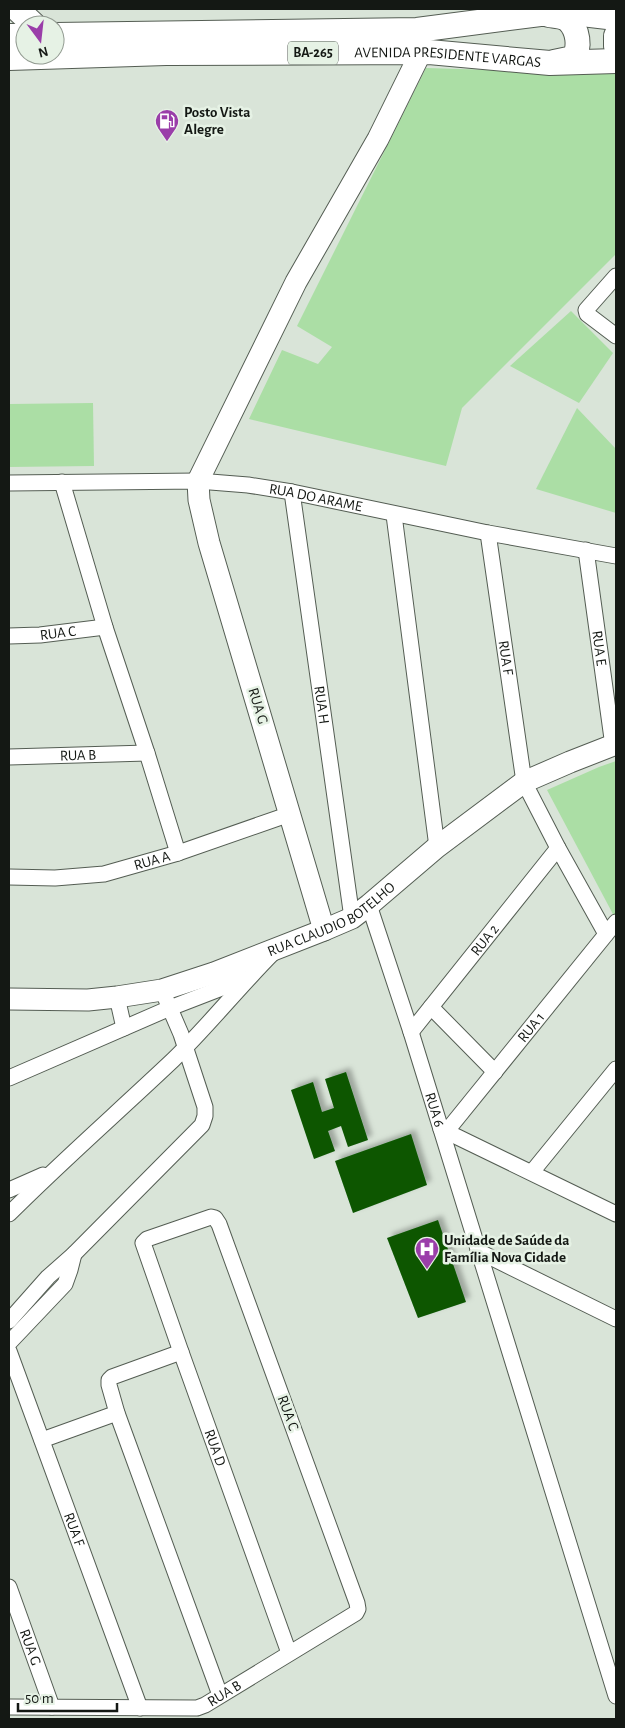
<svg xmlns="http://www.w3.org/2000/svg" width="625" height="1728" viewBox="0 0 625 1728" font-family="'Alegreya Sans',sans-serif">
  <defs>
    <filter id="shadow"><feDropShadow dx="4.5" dy="-4.5" stdDeviation="2.5" flood-color="#0004"/></filter>
  </defs>
  <rect width="100%" height="100%" fill="#d9e4d8"/>
  <g fill="#abdea5">
    <polygon points="426,68 532,71 616,69 616,254 462,408 446,466 249,419 282,350 318,364 332,347 297,326"/>
    <polygon points="571,311 613,353 579,403 510,366"/>
    <polygon points="93,403 94,466 9,467 9,404"/>
    <polygon points="577,408 616,449 616,513 536,489"/>
    <polygon points="616,761 616,914 614,916 547,790 599,767"/>
  </g>
  <g fill="#0a5604" filter="url(#shadow)">
    <polygon points="346,1072 368,1140 348,1147 341,1126 328,1131 335,1151 314,1159 291,1090 313,1082 322,1112 334,1108 325,1079"/>
    <polygon points="411,1134 427,1185 353,1213 335,1161"/>
    <polygon points="438,1220 466,1302 418,1318 387,1238"/>
  </g>
  <g fill="none" stroke-linecap="round" stroke-linejoin="round">
    <g stroke="#545d53" stroke-width="17">
      <g id="street">
        <polyline points="616,276 586,310 587,314 616,336"/>
        <polyline points="62,482 105,627 147,753 178,853"/>
        <path id="s1" d="M9,483L198,481L248,485L292,492L488,533L616,556"/>
        <path id="s2" d="M292,492L352,918"/>
        <polyline points="394,515 437,847"/>
        <path id="s3" d="M488,533L524,782L558,848L606,934"/>
        <path id="s4" d="M586,550L613,746"/>
        <path id="s5" d="M9,636L40,635L105,627"/>
        <path id="s6" d="M9,757L147,753"/>
        <path id="s7" d="M9,877L55,878L104,874L178,853L290,814"/>
        <path id="s8" d="M369,905L411,1032L616,1696"/>
        <polyline points="117,997 124,1028"/>
        <polyline points="431,1007 495,1072"/>
        <path id="s9" d="M411,1032L558,848"/>
        <polyline points="9,1078 170,1008 245,979"/>
        <polyline points="441,1129 616,1214"/>
        <path id="s10" d="M446,1132L616,922"/>
        <polyline points="532,1172 616,1069"/>
        <polyline points="9,1190 43,1175"/>
        <path d="M9,1214C62,1161 118,1112 173,1060C208,1026 239,987 274,952"/>
        <polyline points="478,1251 616,1319"/>
        <polyline points="9,1321 48,1277 74,1254 202,1125 205,1116 205,1107 181,1034 162,990"/>
        <polyline points="9,1343 65,1284 70,1270 74,1254"/>
        <path id="s11" d="M9,1351L140,1708"/>
        <polyline points="181,1352 112,1377 109,1380 109,1385 117,1413 220,1695"/>
        <polyline points="42,1440 117,1413"/>
        <path id="s12" d="M9,1587L52,1707"/>
        <path id="s13" d="M9,1707L197,1708L205,1705L356,1613L358,1609L357,1603L219,1224L215,1218L211,1217L147,1239L143,1243L181,1352L289,1653"/>
      </g>
    </g>
    <g stroke="#545d53" stroke-width="23">
      <g id="secondary">
        <polyline points="324,930 209,543 199,500 198,481 296,282 378,139 421,52"/>
        <path id="s14" d="M9,999L88,1000L117,997L162,990L214,973L324,930L352,918L369,905L437,847L524,782L570,762L616,744"/>
      </g>
    </g>
    <g stroke="#545d53" stroke-width="26">
      <g id="primary">
        <polyline points="17,9 34,25"/>
        <path d="M549,15C556,16 563,16 568,20C578,29 581,48 573,58L554,62"/>
        <polyline points="55,35 417,30 540,14 582,14 616,18"/>
        <polyline points="9,36 25,36"/>
        <polyline points="616,36 616,46"/>
        <path id="s15" d="M9,58L166,53L429,52L550,63L616,61"/>
      </g>
    </g>
    <use href="#street" stroke="#fff" stroke-width="15"/>
    <use href="#secondary" stroke="#fff" stroke-width="21"/>
    <use href="#primary" stroke="#fff" stroke-width="24"/>
  </g>
  <defs>
    <g id="fuel-pin" transform="scale(1.25)"><path d="M0 17L-7.5 6A9.5 9.5 0 1 1 7.5 6Z" fill="#9a3ea9" stroke="#e6f2e5"/><path d="M-5.5-6h7V0h2V4h1.3V-2.5L3-4.5l.8-.8L6-3V5H2.5V1h-1V6h-7ZM-4.2-4.7v3.2H.2V-4.7Z" fill="#fff"/></g>
    <g id="hospital-pin" transform="scale(1.25)"><path d="M0 17L-7.5 6A9.5 9.5 0 1 1 7.5 6Z" fill="#9a3ea9" stroke="#e6f2e5"/><path d="M-5-5h3v3.5h4V-5h3V5h-3V1.5h-4V5h-3Z" fill="#fff"/></g>
  </defs>
  <g fill-rule="evenodd">
    <use href="#fuel-pin" x="167" y="121"/>
    <use href="#hospital-pin" x="427" y="1249"/>
  </g>
  <g text-anchor="middle" dominant-baseline="central" stroke-width="5" stroke-linejoin="round" paint-order="stroke">
    <rect fill="#e6f2e5" stroke="#535953" stroke-width="1" x="288" y="41.5" width="50" height="23" rx="4"/>
    <g font-size="14" font-weight="bold" fill="#141814">
      <text x="313" y="53">BA-265</text>
    </g>
    <g font-size="15" fill="#141814" stroke="#e6f2e5">
      <text stroke="none"><textPath href="#s15" startOffset="439">AVENIDA PRESIDENTE VARGAS</textPath></text>
      <text stroke="none"><textPath href="#s1" startOffset="308">RUA DO ARAME</textPath></text>
      <text stroke="none"><textPath href="#s5" startOffset="49">RUA C</textPath></text>
      <text stroke="none"><textPath href="#s4" startOffset="99">RUA E</textPath></text>
      <text stroke="none"><textPath href="#s3" startOffset="126">RUA F</textPath></text>
      <text stroke="none"><textPath href="#s2" startOffset="215">RUA H</textPath></text>
      <text transform="translate(258 706) rotate(73)">RUA G</text>
      <text stroke="none"><textPath href="#s6" startOffset="69">RUA B</textPath></text>
      <text stroke="none"><textPath href="#s7" startOffset="145">RUA A</textPath></text>
      <text stroke="none"><textPath href="#s14" startOffset="338">RUA CLAUDIO BOTELHO</textPath></text>
      <text stroke="none"><textPath href="#s9" startOffset="118">RUA 2</textPath></text>
      <text stroke="none"><textPath href="#s10" startOffset="135">RUA 1</textPath></text>
      <text stroke="none"><textPath href="#s8" startOffset="215">RUA 6</textPath></text>
      <text transform="translate(288 1413) rotate(70)">RUA C</text>
      <text stroke="none"><textPath href="#s13" startOffset="1089">RUA D</textPath></text>
      <text stroke="none"><textPath href="#s11" startOffset="190">RUA F</textPath></text>
      <text stroke="none"><textPath href="#s12" startOffset="64">RUA G</textPath></text>
      <text stroke="none"><textPath href="#s13" startOffset="219">RUA B</textPath></text>
    </g>
    <g font-size="15" font-weight="bold" fill="#141814" stroke="#e6f2e5" text-anchor="start">
      <text x="184" y="112">Posto Vista<tspan x="184" dy="17">Alegre</tspan></text>
      <text x="444" y="1240">Unidade de Saúde da<tspan x="444" dy="17">Família Nova Cidade</tspan></text>
    </g>
  </g>
  <rect width="625" height="1728" fill="none" stroke="#141814" stroke-width="20"/>
  <g transform="translate(40 40) rotate(165)"><circle r="24" fill="#e6f2e5" stroke="#929b91"/>
  <path d="M0-4L9 19L0 12L-9 19Z" fill="#9a3ea9"/>
  <text y="-8" font-size="14" font-weight="bold" text-anchor="middle" fill="#141814">N</text>
  </g>
  <path d="M18 1703v8h99v-8" fill="none" stroke="#141814" stroke-width="2.5"/>
  <text x="25" y="1703" font-size="15" fill="#141814" stroke="#e6f2e5" stroke-width="4" paint-order="stroke">50 m</text>
</svg>
